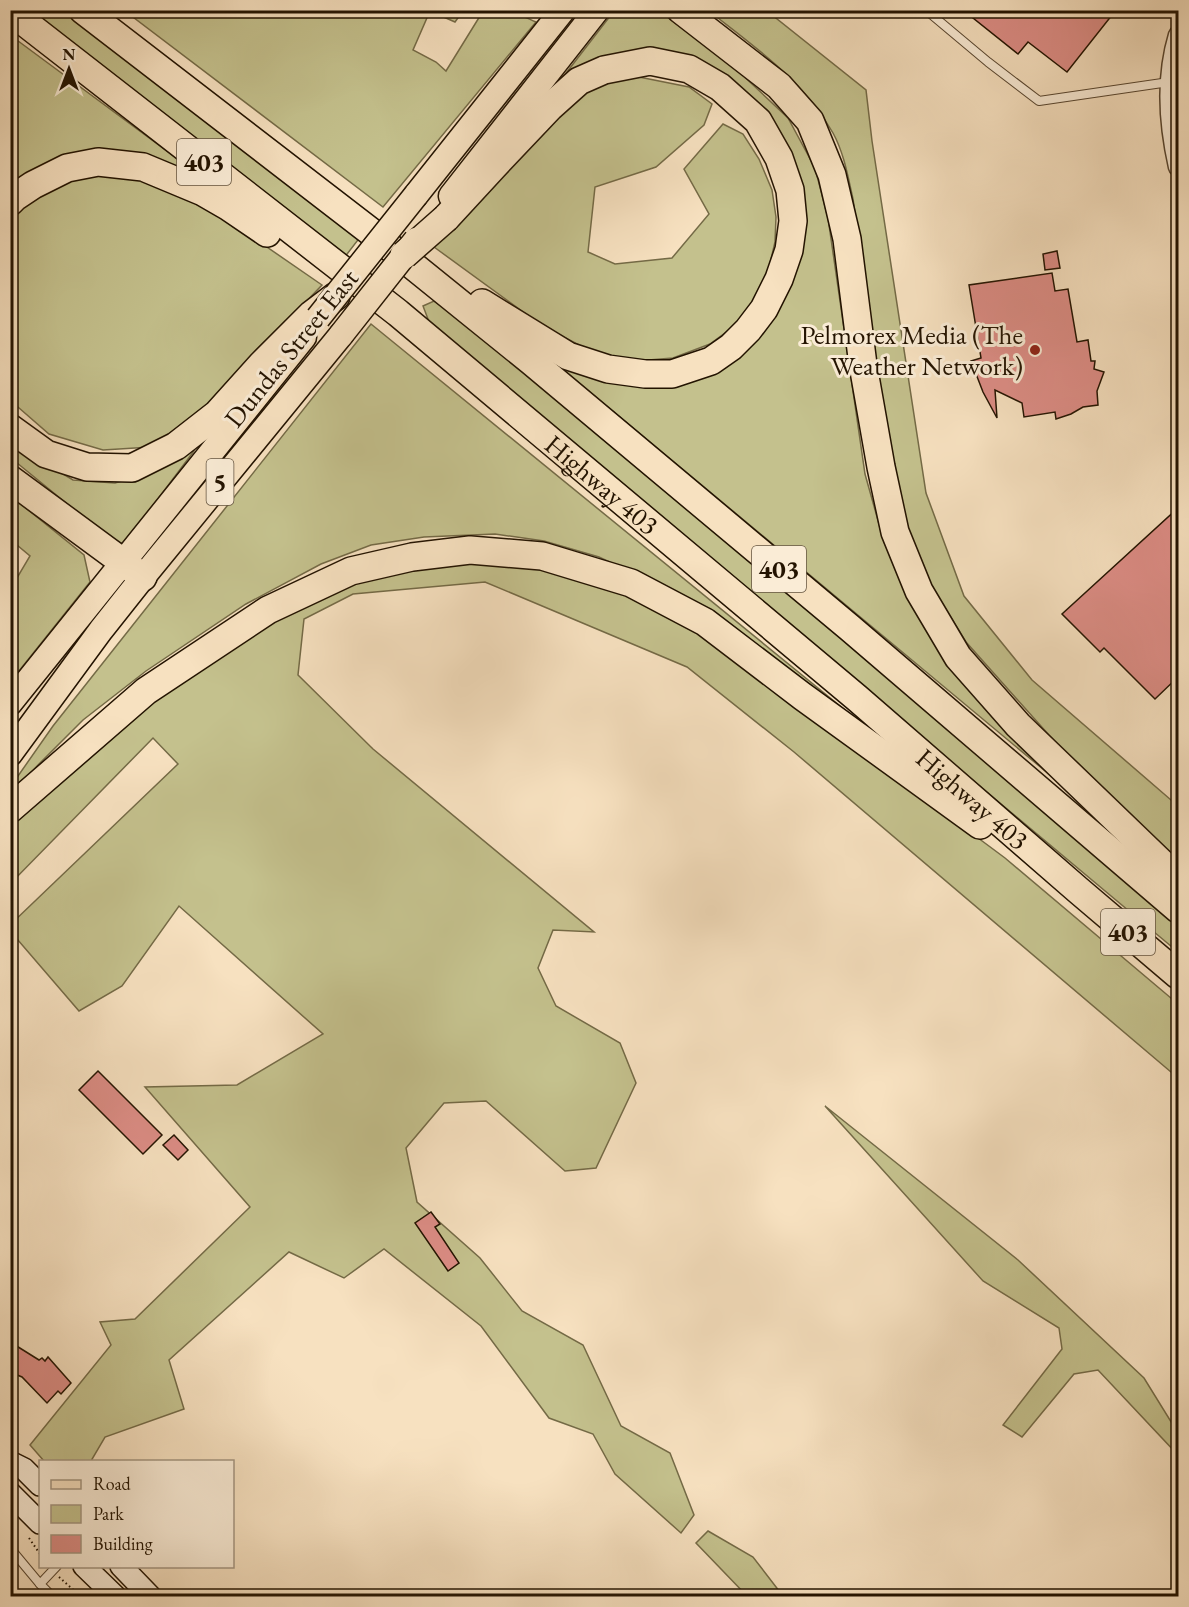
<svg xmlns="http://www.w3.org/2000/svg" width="1189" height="1607" viewBox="0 0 1189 1607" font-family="'EB Garamond',serif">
  <rect width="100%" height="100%" fill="#f7e1c0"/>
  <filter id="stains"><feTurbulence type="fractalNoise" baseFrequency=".00333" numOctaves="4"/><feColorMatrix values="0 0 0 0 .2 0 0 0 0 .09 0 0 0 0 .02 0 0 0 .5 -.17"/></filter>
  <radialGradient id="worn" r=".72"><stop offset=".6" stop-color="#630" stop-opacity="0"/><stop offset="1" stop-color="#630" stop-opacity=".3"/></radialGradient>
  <g fill="#c4c18d" stroke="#746a46" stroke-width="1.5">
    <polygon points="25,11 66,11 361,236 344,258"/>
    <path d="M125,11H463L455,22L430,11L413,50L436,62L446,71L480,16C509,8 509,10 536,22L383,207Z"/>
    <polygon points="614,11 659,11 734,67 788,118 815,168 828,218 865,474 884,542 914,607 1053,772 1050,775 525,338 631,383 746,343 797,189 700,63 553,90"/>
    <path d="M709,11H767L866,90L872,141L926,493L964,596L1032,680L1178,806V861L1057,744L966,642L927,579L903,518L889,457L853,199C848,177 844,153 833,133C804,81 755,47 709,11Z"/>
    <polygon points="10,35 187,166 182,172 140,158 11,191"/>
    <polygon points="639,77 689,87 712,104 704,125 656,167 595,187 588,252 615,264 672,258 709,214 684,169 723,124 743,134 759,159 772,190 776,217 775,242 768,272 756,300 737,324 710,344 673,358 636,361 596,354 541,325 434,247 545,121 599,79"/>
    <polygon points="107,170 156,181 203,203 322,285 206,406 151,447 103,450 49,434 11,401 10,218 28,199 63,179"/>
    <polygon points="434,301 468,323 1178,923 1178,952 431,327 423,306"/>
    <polygon points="371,324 872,732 681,596 599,557 544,541 495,534 424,537 371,545 321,564 246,604 146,671 83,720 38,765 11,795 11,786 53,726"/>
    <polygon points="10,437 31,455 73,480 115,483 154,472 187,449 194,451 124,544 110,539 11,458"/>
    <polygon points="11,496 84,555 90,582 11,681 11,588 30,556 11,540"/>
    <polygon points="500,553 633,593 724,649 1005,858 1178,1004 1178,1078 794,752 687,667 485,582 353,594 304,619 298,675 373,749 594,932 553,930 538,968 556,1006 620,1043 636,1083 596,1168 565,1171 486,1101 444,1103 406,1148 417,1202 480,1258 522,1311 583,1345 621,1426 670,1453 694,1515 681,1533 615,1474 593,1434 549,1418 481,1326 384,1249 344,1278 289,1252 169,1360 184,1409 105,1437 91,1461 44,1461 30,1445 111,1345 100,1322 135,1319 250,1207 145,1087 237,1085 323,1034 179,906 122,986 79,1011 11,932 11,924 178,764 153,738 11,883 11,816 150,692 367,567"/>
    <polygon points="825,1106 1018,1260 1144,1378 1178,1433 1178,1455 1098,1370 1074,1374 1022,1437 1003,1425 1062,1349 1059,1328 983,1281"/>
    <polygon points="708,1531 753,1557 783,1596 747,1596 696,1543"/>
  </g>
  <g fill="#dd8d86" stroke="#231300" stroke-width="1.5">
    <polygon points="963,10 1116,10 1067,72 1028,42 1018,54"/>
    <polygon points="1057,251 1060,268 1045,270 1043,254"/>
    <polygon points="1052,273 1055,291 1068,289 1077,342 1088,340 1091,361 1095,361 1094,369 1104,372 1097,391 1098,405 1083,407 1071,414 1056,419 1055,412 1024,417 1022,403 995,390 997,418 983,392 971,361 981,358 969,285"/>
    <polygon points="1179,507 1179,676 1155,699 1104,648 1100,652 1062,614"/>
    <polygon points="98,1071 162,1135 143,1154 79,1090"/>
    <polygon points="174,1135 188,1150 178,1160 163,1145"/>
    <polygon points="431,1212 440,1224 435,1227 459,1263 448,1271 415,1223"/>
    <polygon points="15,1345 39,1360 42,1358 45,1361 48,1357 71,1383 61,1394 58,1391 47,1403 22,1377 10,1372 10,1354"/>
  </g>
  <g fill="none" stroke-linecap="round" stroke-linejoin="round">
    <g stroke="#584630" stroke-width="10">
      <g id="service">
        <polyline points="926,10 988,62 1039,101 1169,82"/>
        <polyline points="10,1548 40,1584"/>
        <polyline points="52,1596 40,1584 57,1566"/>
      </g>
    </g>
    <g stroke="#584630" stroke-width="21">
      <path id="tertiary" d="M1178,35C1165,78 1168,123 1178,167"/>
    </g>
    <g stroke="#231300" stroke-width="24">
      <g id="secondary">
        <polyline points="10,1462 24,1469 40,1485"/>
        <polyline points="10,1493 40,1523"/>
        <polyline points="84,1566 115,1596"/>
        <polyline points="121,1566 150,1596"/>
      </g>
    </g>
    <g stroke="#231300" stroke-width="27">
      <g id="primary">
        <polyline points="416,195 563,10"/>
        <polyline points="451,196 597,10"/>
        <polyline points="10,703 304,337"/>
        <polyline points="10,754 101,630 143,577 341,335"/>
      </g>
    </g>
    <g stroke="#231300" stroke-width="30">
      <g id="motorway">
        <polyline points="83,10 375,235 531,361 850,628 1178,909"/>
        <polyline points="681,10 779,86 810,121 832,175 847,239 863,365 881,467 895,532 919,591 958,657 1018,725 1178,879"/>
        <path id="s1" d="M10,11L398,313L857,698L1078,890L1178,975"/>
        <polyline points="10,202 15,197 33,185 67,168 98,162 143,167 203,192 229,207 267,233"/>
        <polyline points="446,218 494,166 550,107 579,81 604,70 650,61 689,69 720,87 758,121 779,158 790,190 793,221 789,250 779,279 764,309 748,330 731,347 711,361 672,374 645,374 608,369 568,356 482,303"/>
        <polyline points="10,428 46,454 87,467 132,468 176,446 217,414 262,364 311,315 336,296"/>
        <polyline points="10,479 143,577"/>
        <polyline points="10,809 146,691 268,610 351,571 412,557 470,550 542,556 631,583 705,622 802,696 980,825"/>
      </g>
    </g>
    <g stroke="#231300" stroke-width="2" stroke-dasharray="1.5 3" stroke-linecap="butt">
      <polyline points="29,1538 40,1554"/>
      <polyline points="59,1577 80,1596"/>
    </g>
    <use href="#service" stroke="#faecd6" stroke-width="8"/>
    <use href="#tertiary" stroke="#faecd6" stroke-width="18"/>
    <use href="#secondary" stroke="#faecd6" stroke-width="21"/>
    <use href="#primary" stroke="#f7e1c0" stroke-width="24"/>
    <use href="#motorway" stroke="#f7e1c0" stroke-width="27"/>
    <g stroke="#231300" stroke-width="27" stroke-linecap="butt">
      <g id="primary-bridge">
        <polyline points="318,318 416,195"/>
        <polyline points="341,335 416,240"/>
      </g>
    </g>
    <g stroke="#231300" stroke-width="30" stroke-linecap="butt">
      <polyline id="motorway-bridge" points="404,255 446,218"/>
    </g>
    <use href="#primary-bridge" stroke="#f7e1c0" stroke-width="24"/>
    <use href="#motorway-bridge" stroke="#f7e1c0" stroke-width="27"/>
  </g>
  <circle fill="#8f2418" stroke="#faecd6" stroke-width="2" cx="1035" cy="350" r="6"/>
  <g text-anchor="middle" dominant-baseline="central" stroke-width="6" stroke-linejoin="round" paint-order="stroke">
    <g fill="#faecd6" stroke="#645440" stroke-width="1.5">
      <rect x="177" y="139" width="54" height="46" rx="4.5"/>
      <rect x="206.5" y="459" width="27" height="46" rx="4.5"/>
      <rect x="752" y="546" width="54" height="46" rx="4.5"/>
      <rect x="1101" y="909" width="54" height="46" rx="4.5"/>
    </g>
    <g font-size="26" font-weight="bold" fill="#231300">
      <text x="204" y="162">403</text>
      <text x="220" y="482">5</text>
      <text x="779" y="569">403</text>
      <text x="1128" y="932">403</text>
    </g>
    <g font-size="27" fill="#231300" stroke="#faecd6" text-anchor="end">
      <text x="1023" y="334">Pelmorex Media (The<tspan x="1023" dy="31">Weather Network)</tspan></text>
    </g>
    <g font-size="27" fill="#231300" stroke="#faecd6">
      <text transform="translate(291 348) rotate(-51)">Dundas Street East</text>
      <text stroke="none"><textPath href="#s1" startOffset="758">Highway 403</textPath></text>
      <text stroke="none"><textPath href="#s1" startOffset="1244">Highway 403</textPath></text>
    </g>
  </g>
  <rect width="1189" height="1607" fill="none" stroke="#f7e1c0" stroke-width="36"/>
  <rect x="12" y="12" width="1165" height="1583" fill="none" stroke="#231300" stroke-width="3"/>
  <rect x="18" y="18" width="1153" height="1571" fill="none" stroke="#231300" stroke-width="1.5"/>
  <rect x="39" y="1460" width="195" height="108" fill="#faecd6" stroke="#a49580" stroke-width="1.5"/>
  <rect x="51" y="1480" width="30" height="9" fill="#f7e1c0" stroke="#a49580" stroke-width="1.5"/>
  <text x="93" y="1490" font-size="18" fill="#231300">Road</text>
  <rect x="51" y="1505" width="30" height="18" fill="#c4c18d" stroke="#a49580" stroke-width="1.5"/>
  <text x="93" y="1520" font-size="18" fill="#231300">Park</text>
  <rect x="51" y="1535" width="30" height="18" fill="#dd8d86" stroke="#a49580" stroke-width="1.5"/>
  <text x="93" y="1550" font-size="18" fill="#231300">Building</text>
  <g transform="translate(69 69)" stroke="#faecd6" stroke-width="4.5" paint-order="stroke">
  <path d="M0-4.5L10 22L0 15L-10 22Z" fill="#231300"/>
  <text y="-9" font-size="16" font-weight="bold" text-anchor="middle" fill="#231300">N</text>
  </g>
  <rect width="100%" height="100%" filter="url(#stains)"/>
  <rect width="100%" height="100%" fill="url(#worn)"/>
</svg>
